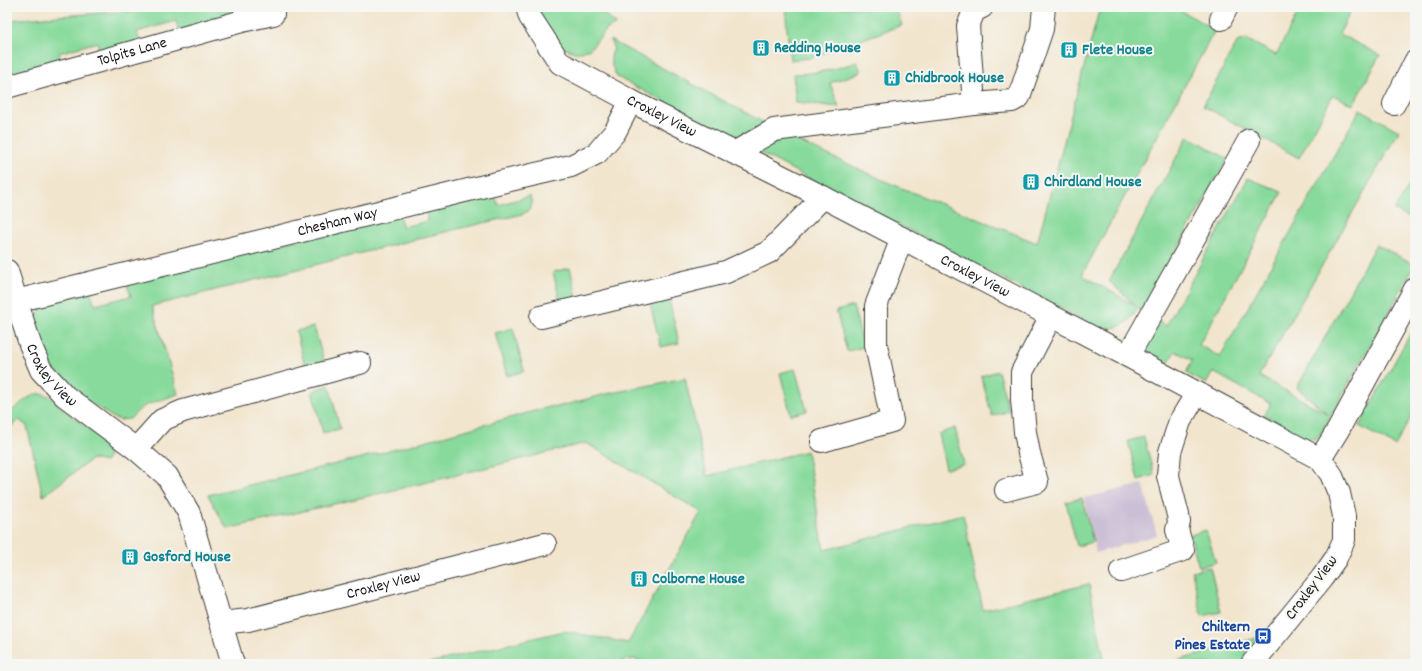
<svg xmlns="http://www.w3.org/2000/svg" width="1422" height="671" viewBox="0 0 1422 671" font-family="Dekko,sans-serif">
  <rect width="100%" height="100%" fill="#f6f6f2"/>
  <filter id="ink" filterUnits="userSpaceOnUse"><feTurbulence type="fractalNoise" baseFrequency=".025" numOctaves="2"/><feDisplacementMap in="SourceGraphic" scale="8" xChannelSelector="R" yChannelSelector="G"/><feConvolveMatrix kernelMatrix="1 2 1 2 8 2 1 2 1" color-interpolation-filters="sRGB"/></filter>
  <filter id="wash" filterUnits="userSpaceOnUse"><feTurbulence type="fractalNoise" baseFrequency=".012" numOctaves="4" result="noise"/><feDisplacementMap in="SourceGraphic" scale="16" xChannelSelector="R" yChannelSelector="G"/><feGaussianBlur stdDeviation="0.9" result="paint"/><feColorMatrix in="noise" values="0 0 0 0 0 0 0 0 0 0 0 0 0 0 0 0 0 1.4 0 .05"/><feComposite in="paint" operator="in"/></filter>
  <g filter="url(#wash)">
    <rect width="100%" height="100%" fill="#f2e5cd"/>
    <polygon fill="#cbbfd5" points="1143,484 1157,535 1096,553 1084,498"/>
    <g fill="#87da9b" stroke="#527b5c">
      <polygon points="181,7 233,7 232,15 180,35 176,21 137,32 141,45 101,56 97,42 59,53 62,66 7,81 7,20"/>
      <polygon points="533,7 600,7 599,10 616,24 607,29 590,49 581,52 574,52 562,47"/>
      <polygon points="785,7 895,7 902,25 810,58 790,60"/>
      <path d="M1100,7H1175L1215,30L1082,275L1136,306L1109,281L1188,136L1228,159L1142,310L1138,308C1129,324 1116,332 1097,327L806,177L617,77C612,67 608,59 614,49L610,40L802,143L887,182L1037,243Z"/>
      <polygon points="1301,7 1353,7 1339,34 1380,55 1353,105 1333,95 1299,158 1203,106 1237,42 1246,39 1276,55"/>
      <path d="M857,62L861,72L830,83L839,107L796,102L793,74C816,74 836,69 857,62Z"/>
      <path d="M1360,109L1399,131L1259,376L1328,414L1297,388L1376,244L1415,265L1320,435L1315,439L1305,438L1264,415L1271,404L1213,372L1206,384L1186,373L1192,360L1175,351L1167,365C1154,358 1149,357 1142,343L1152,318L1166,326L1248,178L1282,192L1199,345L1220,357Z"/>
      <polygon points="1415,176 1415,221 1394,210"/>
      <polygon points="493,189 498,205 530,196 532,204 529,210 523,214 453,230 152,306 178,394 146,405 139,410 130,419 120,420 112,417 92,404 66,383 46,360 35,327 38,313 45,304 90,290 95,305 131,296 126,282 399,215 403,227 427,221 426,207"/>
      <polygon points="570,268 578,301 561,305 553,272"/>
      <polygon points="669,299 679,343 661,347 650,304"/>
      <polygon points="853,306 864,347 847,351 836,311"/>
      <polygon points="1415,325 1415,410 1395,446 1359,426"/>
      <polygon points="314,327 325,365 306,370 296,331"/>
      <polygon points="513,328 524,371 507,376 495,333"/>
      <polygon points="795,369 807,411 791,415 780,373"/>
      <polygon points="998,371 1009,411 992,416 981,376"/>
      <polygon points="685,378 707,476 807,451 824,550 963,514 983,610 1089,584 1105,664 644,664 634,659 612,664 425,664 564,631 628,643 701,512 586,443 420,484 227,529 208,495 377,454 553,406 557,407 602,395"/>
      <polygon points="329,385 340,429 323,433 312,391"/>
      <polygon points="35,394 43,394 49,396 68,413 99,436 105,442 109,456 105,462 92,459 43,496 27,426 19,420 7,430 7,415 25,400"/>
      <polygon points="955,428 964,464 946,469 938,434"/>
      <polygon points="1144,437 1154,475 1138,480 1128,441"/>
      <polygon points="1082,498 1093,542 1077,546 1066,502"/>
      <polygon points="1206,530 1216,562 1199,567 1190,535"/>
      <polygon points="1210,567 1221,612 1202,616 1192,571"/>
      <polygon points="1263,636 1240,664 1166,664"/>
    </g>
  </g>
  <g filter="url(#ink)">
    <g fill="none" stroke-linecap="round" stroke-linejoin="round">
      <g stroke="#3c3a37" stroke-width="24">
        <g id="minor">
          <path id="s1" d="M527,7L530,17L560,63L631,101L823,197L1128,356L1320,459L1331,474L1339,493L1344,516V540L1336,558L1322,578L1252,664"/>
          <polyline points="1221,19 1227,7"/>
          <polyline points="246,20 273,14"/>
          <path id="s2" d="M7,87L246,20L245,7"/>
          <polyline points="974,104 968,26 974,11 982,7"/>
          <polyline points="1394,104 1415,62"/>
          <polyline points="734,153 774,130 974,104 1012,101 1019,97 1042,29 1044,7"/>
          <path id="s3" d="M7,271L30,344L41,370L65,396L136,449L167,476L189,513L233,664"/>
          <path id="s4" d="M16,301L501,182L571,166L597,153L615,132L631,101"/>
          <polyline points="541,317 726,272 769,252 823,197"/>
          <polyline points="1128,356 1249,140"/>
          <polyline points="822,441 892,421 876,345 876,306 902,238"/>
          <polyline points="136,449 162,420 183,411 360,363"/>
          <polyline points="1320,459 1338,430 1415,289"/>
          <polyline points="1006,490 1037,482 1029,453 1025,432 1022,400 1022,372 1051,316"/>
          <polyline points="1121,571 1183,550 1177,530 1179,522 1178,515 1168,476 1170,452 1180,421 1197,393"/>
          <path id="s5" d="M222,623L248,620L545,544"/>
        </g>
      </g>
      <use href="#minor" stroke="#fff" stroke-width="22"/>
    </g>
  </g>
  <defs>
    <g id="building-square" transform="scale(0.9)"><rect x="-9" y="-9" width="18" height="18" rx="4" fill="#0f9aa8" stroke="#f6f6f2"/><path d="M-4-6H4V6H1V3H-1V6H-4ZM-2.5-4.3h1.7v1.8h-1.7ZM.8-4.3h1.7v1.8H.8ZM-2.5-1h1.7V.8h-1.7ZM.8-1h1.7V.8H.8Z" fill="#fff"/></g>
    <g id="bus-square" transform="scale(0.9)"><rect x="-9" y="-9" width="18" height="18" rx="4" fill="#1a4fb4" stroke="#f6f6f2"/><path d="M-5-6H5V4H4V6H2V4H-2V6H-4V4H-5ZM-3.5-4V0h7V-4ZM-3.5 1.2v1.5H-2V1.2ZM2 1.2v1.5H3.5V1.2Z" fill="#fff"/></g>
  </defs>
  <g fill-rule="evenodd">
    <use href="#building-square" x="761" y="48"/>
    <use href="#building-square" x="1069" y="50"/>
    <use href="#building-square" x="892" y="78"/>
    <use href="#building-square" x="1031" y="182"/>
    <use href="#building-square" x="130" y="557"/>
    <use href="#building-square" x="639" y="579"/>
    <use href="#bus-square" x="1263" y="636"/>
  </g>
  <g text-anchor="middle" dominant-baseline="central" stroke-width="4" stroke-linejoin="round" paint-order="stroke">
    <g font-size="16" font-weight="bold" fill="#0d838f" stroke="#f6f6f2" text-anchor="start">
      <text x="774" y="48">Redding House</text>
      <text x="1082" y="50">Flete House</text>
      <text x="905" y="78">Chidbrook House</text>
      <text x="1044" y="182">Chirdland House</text>
      <text x="143" y="557">Gosford House</text>
      <text x="652" y="579">Colborne House</text>
    </g>
    <g font-size="16" fill="#1c1c1c" stroke="#f6f6f2">
      <text stroke="none"><textPath href="#s2" startOffset="130">Tolpits Lane</textPath></text>
      <text stroke="none"><textPath href="#s1" startOffset="180">Croxley View</textPath></text>
      <text stroke="none"><textPath href="#s4" startOffset="331">Chesham Way</textPath></text>
      <text stroke="none"><textPath href="#s1" startOffset="532">Croxley View</textPath></text>
      <text stroke="none"><textPath href="#s3" startOffset="115">Croxley View</textPath></text>
      <text stroke="none"><textPath href="#s5" startOffset="166">Croxley View</textPath></text>
      <text transform="translate(1312 588) rotate(-53)">Croxley View</text>
    </g>
    <g font-size="16" font-weight="bold" fill="#164399" stroke="#f6f6f2" text-anchor="end">
      <text x="1250" y="627">Chiltern<tspan x="1250" dy="18">Pines Estate</tspan></text>
    </g>
  </g>
  <rect width="1422" height="671" fill="none" stroke="#f6f6f2" stroke-width="24"/>
</svg>
